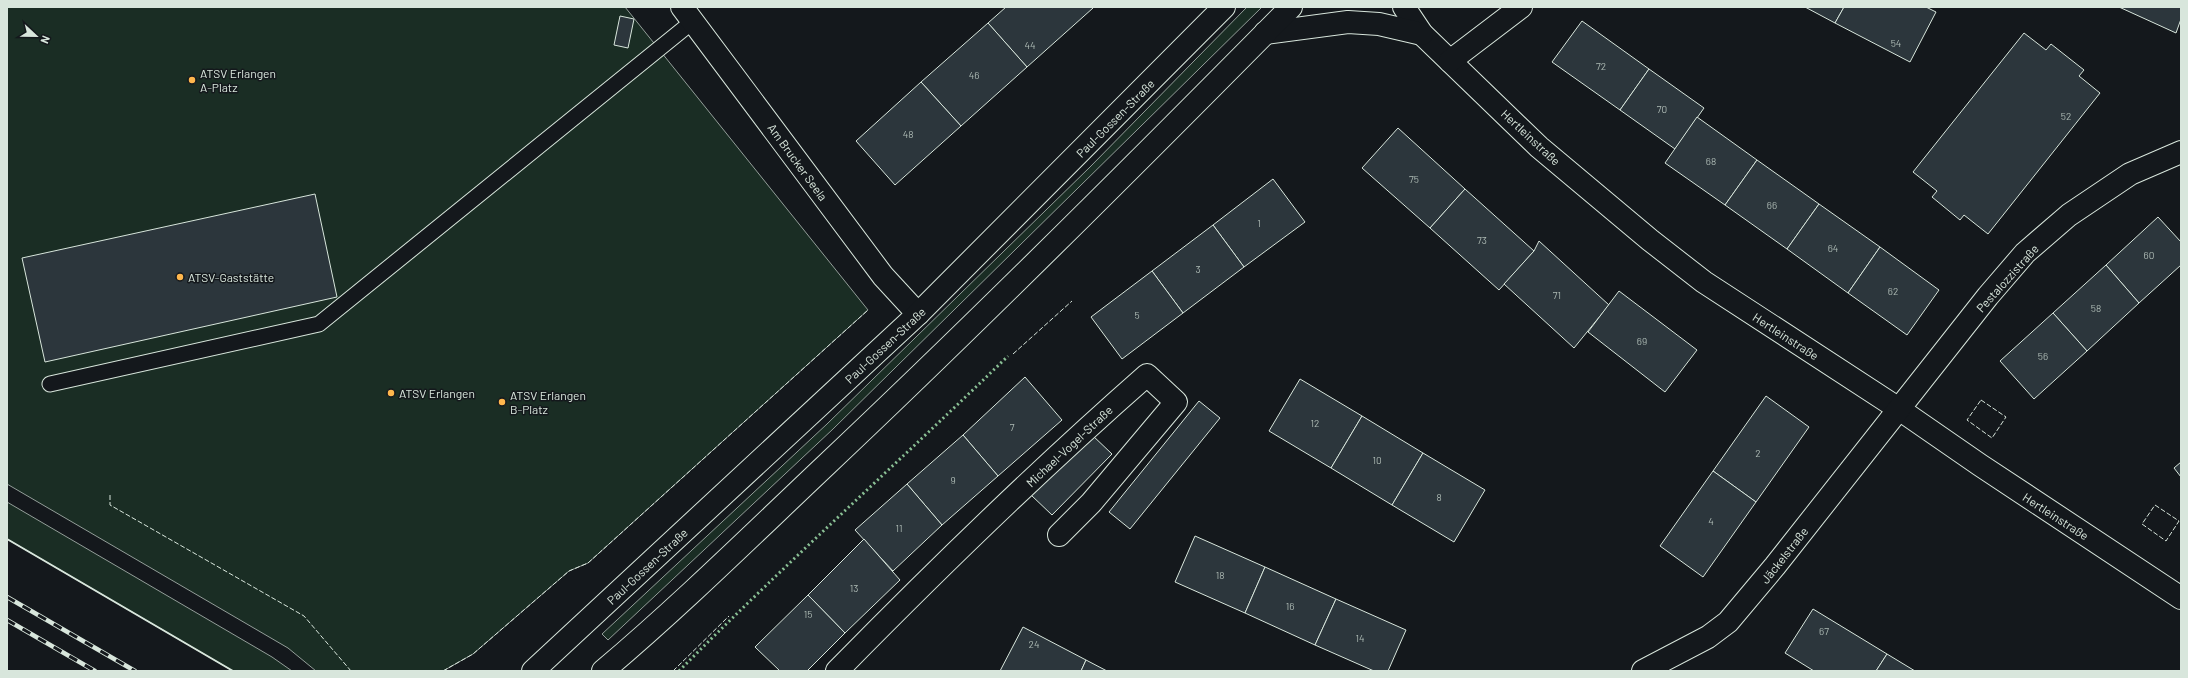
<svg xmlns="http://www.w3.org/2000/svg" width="2188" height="678" viewBox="0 0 2188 678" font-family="Barlow,sans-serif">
  <rect width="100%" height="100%" fill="#14181c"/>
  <g fill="#1a2d24" stroke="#939e99">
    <polygon points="7,7 625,7 868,310 588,563 569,571 473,654 443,671 316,671 288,648 7,484"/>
    <polygon points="1247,7 1262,7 833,429 608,640 602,634 827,424 1090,167"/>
    <polygon points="7,502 272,657 292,671 233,671 7,539"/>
  </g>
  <g fill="#2c363c" stroke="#d8e6dc">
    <polygon points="1006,7 1092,7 1093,8 1027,67 988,23"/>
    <polygon points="1805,7 1844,7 1835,23"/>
    <polygon points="1844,7 1926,7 1936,12 1910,62 1835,23"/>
    <polygon points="2119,7 2181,7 2181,19 2176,33"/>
    <polygon points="620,16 634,19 628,48 614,45"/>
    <polygon points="1582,21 1649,69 1620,110 1552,62"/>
    <polygon points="988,23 1027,67 961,126 921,82"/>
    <polygon points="2024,33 2046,50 2051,44 2084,70 2079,76 2100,93 1988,234 1964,215 1960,220 1932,197 1937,191 1913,172"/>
    <polygon points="1649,69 1704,108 1675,149 1620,110"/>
    <polygon points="921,82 961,126 895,185 856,141"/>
    <polygon points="1697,117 1757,160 1725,205 1665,163"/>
    <polygon points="1398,128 1465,189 1430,228 1362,168"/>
    <polygon points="1757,160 1819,204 1787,249 1725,205"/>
    <polygon points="1273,179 1305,222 1244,267 1213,225"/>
    <polygon points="1465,189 1534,251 1499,290 1430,228"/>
    <polygon points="315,194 337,297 45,362 22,258"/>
    <polygon points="1819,204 1880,247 1848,293 1787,249"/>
    <polygon points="2158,217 2181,242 2181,265 2139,303 2106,265"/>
    <polygon points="1213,225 1244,267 1183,313 1152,271"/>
    <polygon points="1539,241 1609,305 1574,348 1504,284 1534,251"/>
    <polygon points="1880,247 1939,290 1907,335 1848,293"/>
    <polygon points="2106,265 2139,303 2087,351 2053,313"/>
    <polygon points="1152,271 1183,313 1122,359 1091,317"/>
    <polygon points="1619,291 1697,350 1665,392 1588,332"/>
    <polygon points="2053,313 2087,351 2034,399 2000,361"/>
    <polygon points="1025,377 1062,420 998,476 963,435"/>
    <polygon points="1300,379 1362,416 1331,468 1269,431"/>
    <polygon points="1766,396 1809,427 1756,502 1713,471"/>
    <polygon points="1199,401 1220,418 1130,529 1109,512"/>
    <polygon points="1362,416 1423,453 1392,505 1331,468"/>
    <polygon points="1091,434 1112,454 1052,515 1031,495"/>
    <polygon points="963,435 998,476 942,525 907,484"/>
    <polygon points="1423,453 1485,490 1454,542 1392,505"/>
    <polygon points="2181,462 2181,477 2174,468"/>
    <polygon points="1713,471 1756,502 1703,577 1660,546"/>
    <polygon points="907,484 942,525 893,571 855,530"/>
    <polygon points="1195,536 1265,567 1245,613 1175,582"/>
    <polygon points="864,539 900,580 845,633 808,595"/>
    <polygon points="1265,567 1336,599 1315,645 1245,613"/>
    <polygon points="808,595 845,633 807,671 780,671 755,647"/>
    <polygon points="1336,599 1406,630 1388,671 1374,671 1315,645"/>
    <polygon points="1813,609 1887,654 1876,671 1814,671 1785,653"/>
    <polygon points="1023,627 1086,660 1081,671 1000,671"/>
    <polygon points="1887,654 1915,671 1876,671"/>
    <polygon points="1086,660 1107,671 1081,671"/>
  </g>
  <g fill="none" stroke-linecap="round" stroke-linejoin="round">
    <g stroke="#d8e6dc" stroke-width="17">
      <polyline id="lane" points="50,384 319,324 692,22"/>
    </g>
    <g stroke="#d8e6dc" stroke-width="24">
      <g id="street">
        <polyline points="682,7 883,276 918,314"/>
        <polyline points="1404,7 1422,34 1539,147 1650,240 1704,282 1899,409 1980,465 2181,598"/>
        <polyline points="1265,33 1348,22 1379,24 1422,34"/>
        <polyline points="1450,61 1521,7"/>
        <path d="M837,671C937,569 1040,469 1147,375L1176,402L1091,503L1059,535"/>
        <polyline points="1643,671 1708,637 1728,622 1775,566 1988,296 2025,253 2069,215 2130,174 2181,152"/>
      </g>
    </g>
    <g stroke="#d8e6dc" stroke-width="24">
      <g id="primary">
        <polyline points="533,671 918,314 1224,7"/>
        <path d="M603,671C680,606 752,535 825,466C984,316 1138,162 1291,7"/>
      </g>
    </g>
    <use href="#lane" stroke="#14181c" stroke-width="15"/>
    <use href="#street" stroke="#14181c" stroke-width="22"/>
    <use href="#primary" stroke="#14181c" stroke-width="22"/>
    <g stroke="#d8e6dc" stroke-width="4.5">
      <g id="rail">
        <polyline points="7,597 135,671"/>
        <polyline points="7,620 95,671"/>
      </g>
    </g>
    <use href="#rail" stroke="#14181c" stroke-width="3" stroke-dasharray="9" stroke-linecap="butt"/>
    <path stroke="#8ac095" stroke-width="3" stroke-dasharray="2 3" stroke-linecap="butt" d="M679,671C786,563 899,462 1008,356"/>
    <g stroke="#d8e6dc" stroke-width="1" stroke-dasharray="5 2" stroke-linecap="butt">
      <polyline points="1013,354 1072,301"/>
      <polygon points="1981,400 2006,417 1992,438 1967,420"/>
      <polyline points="110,495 110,505 304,616 351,671"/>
      <polygon points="2155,505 2179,521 2166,541 2142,524"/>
      <polyline points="443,671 473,654 569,571 588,563 868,310"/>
      <polyline points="673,671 729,616"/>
    </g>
    <polyline stroke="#d8e6dc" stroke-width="2" points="7,539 233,671"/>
  </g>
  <g fill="#ffb74d" stroke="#14181c" stroke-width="1.5">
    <circle cx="192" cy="80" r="4"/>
    <circle cx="180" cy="277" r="4"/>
    <circle cx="391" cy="393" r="4"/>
    <circle cx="502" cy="402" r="4"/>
  </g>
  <g text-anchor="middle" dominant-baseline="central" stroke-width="3" stroke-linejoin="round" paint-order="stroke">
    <g font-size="10" fill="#adbab4">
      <text x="1896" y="43">54</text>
      <text x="1030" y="45">44</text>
      <text x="1601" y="66">72</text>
      <text x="974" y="75">46</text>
      <text x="1662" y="109">70</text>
      <text x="2066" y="116">52</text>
      <text x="908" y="134">48</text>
      <text x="1711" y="161">68</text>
      <text x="1414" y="179">75</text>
      <text x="1772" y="205">66</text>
      <text x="1259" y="223">1</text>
      <text x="1482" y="240">73</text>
      <text x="1833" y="248">64</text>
      <text x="2149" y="255">60</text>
      <text x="1198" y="269">3</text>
      <text x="1893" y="291">62</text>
      <text x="1557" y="295">71</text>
      <text x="2096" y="308">58</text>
      <text x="1137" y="315">5</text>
      <text x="1642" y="341">69</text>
      <text x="2043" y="356">56</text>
      <text x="1315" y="423">12</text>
      <text x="1012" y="427">7</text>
      <text x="1758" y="453">2</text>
      <text x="1377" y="460">10</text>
      <text x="953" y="480">9</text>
      <text x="1439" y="497">8</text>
      <text x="1711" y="521">4</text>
      <text x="899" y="528">11</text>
      <text x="1220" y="575">18</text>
      <text x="854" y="588">13</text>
      <text x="1290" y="606">16</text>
      <text x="808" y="614">15</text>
      <text x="1824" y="631">67</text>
      <text x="1360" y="638">14</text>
      <text x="1034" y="644">24</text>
    </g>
    <g font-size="12" fill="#d8e6dc" stroke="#14181c" text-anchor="start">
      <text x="200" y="73">ATSV Erlangen<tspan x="200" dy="14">A-Platz</tspan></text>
      <text x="188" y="277">ATSV-Gaststätte</text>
      <text x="399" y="393">ATSV Erlangen</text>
      <text x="510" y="395">ATSV Erlangen<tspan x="510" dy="14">B-Platz</tspan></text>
    </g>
    <g font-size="12" fill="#d8e6dc" stroke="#14181c">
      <text transform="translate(1115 118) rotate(-45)">Paul-Gossen-Straße</text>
      <text transform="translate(1531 137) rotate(43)">Hertleinstraße</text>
      <text transform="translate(798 162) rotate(54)">Am Brucker Seela</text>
      <text transform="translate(2007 278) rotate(-48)">Pestalozzistraße</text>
      <text transform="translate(1786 336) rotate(33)">Hertleinstraße</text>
      <text transform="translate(885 345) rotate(-43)">Paul-Gossen-Straße</text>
      <text transform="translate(1069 446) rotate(-43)">Michael-Vogel-Straße</text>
      <text transform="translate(2056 516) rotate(33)">Hertleinstraße</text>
      <text transform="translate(1784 555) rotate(-52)">Jäckelstraße</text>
      <text transform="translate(647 566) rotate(-43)">Paul-Gossen-Straße</text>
    </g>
  </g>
  <rect width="2188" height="678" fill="none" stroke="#d8e6dc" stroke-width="16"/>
  <g transform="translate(36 36) rotate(112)" stroke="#14181c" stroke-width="3" paint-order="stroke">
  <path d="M0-3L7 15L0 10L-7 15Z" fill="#d8e6dc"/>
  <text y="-6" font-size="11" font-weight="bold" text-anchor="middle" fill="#d8e6dc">N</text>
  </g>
</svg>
